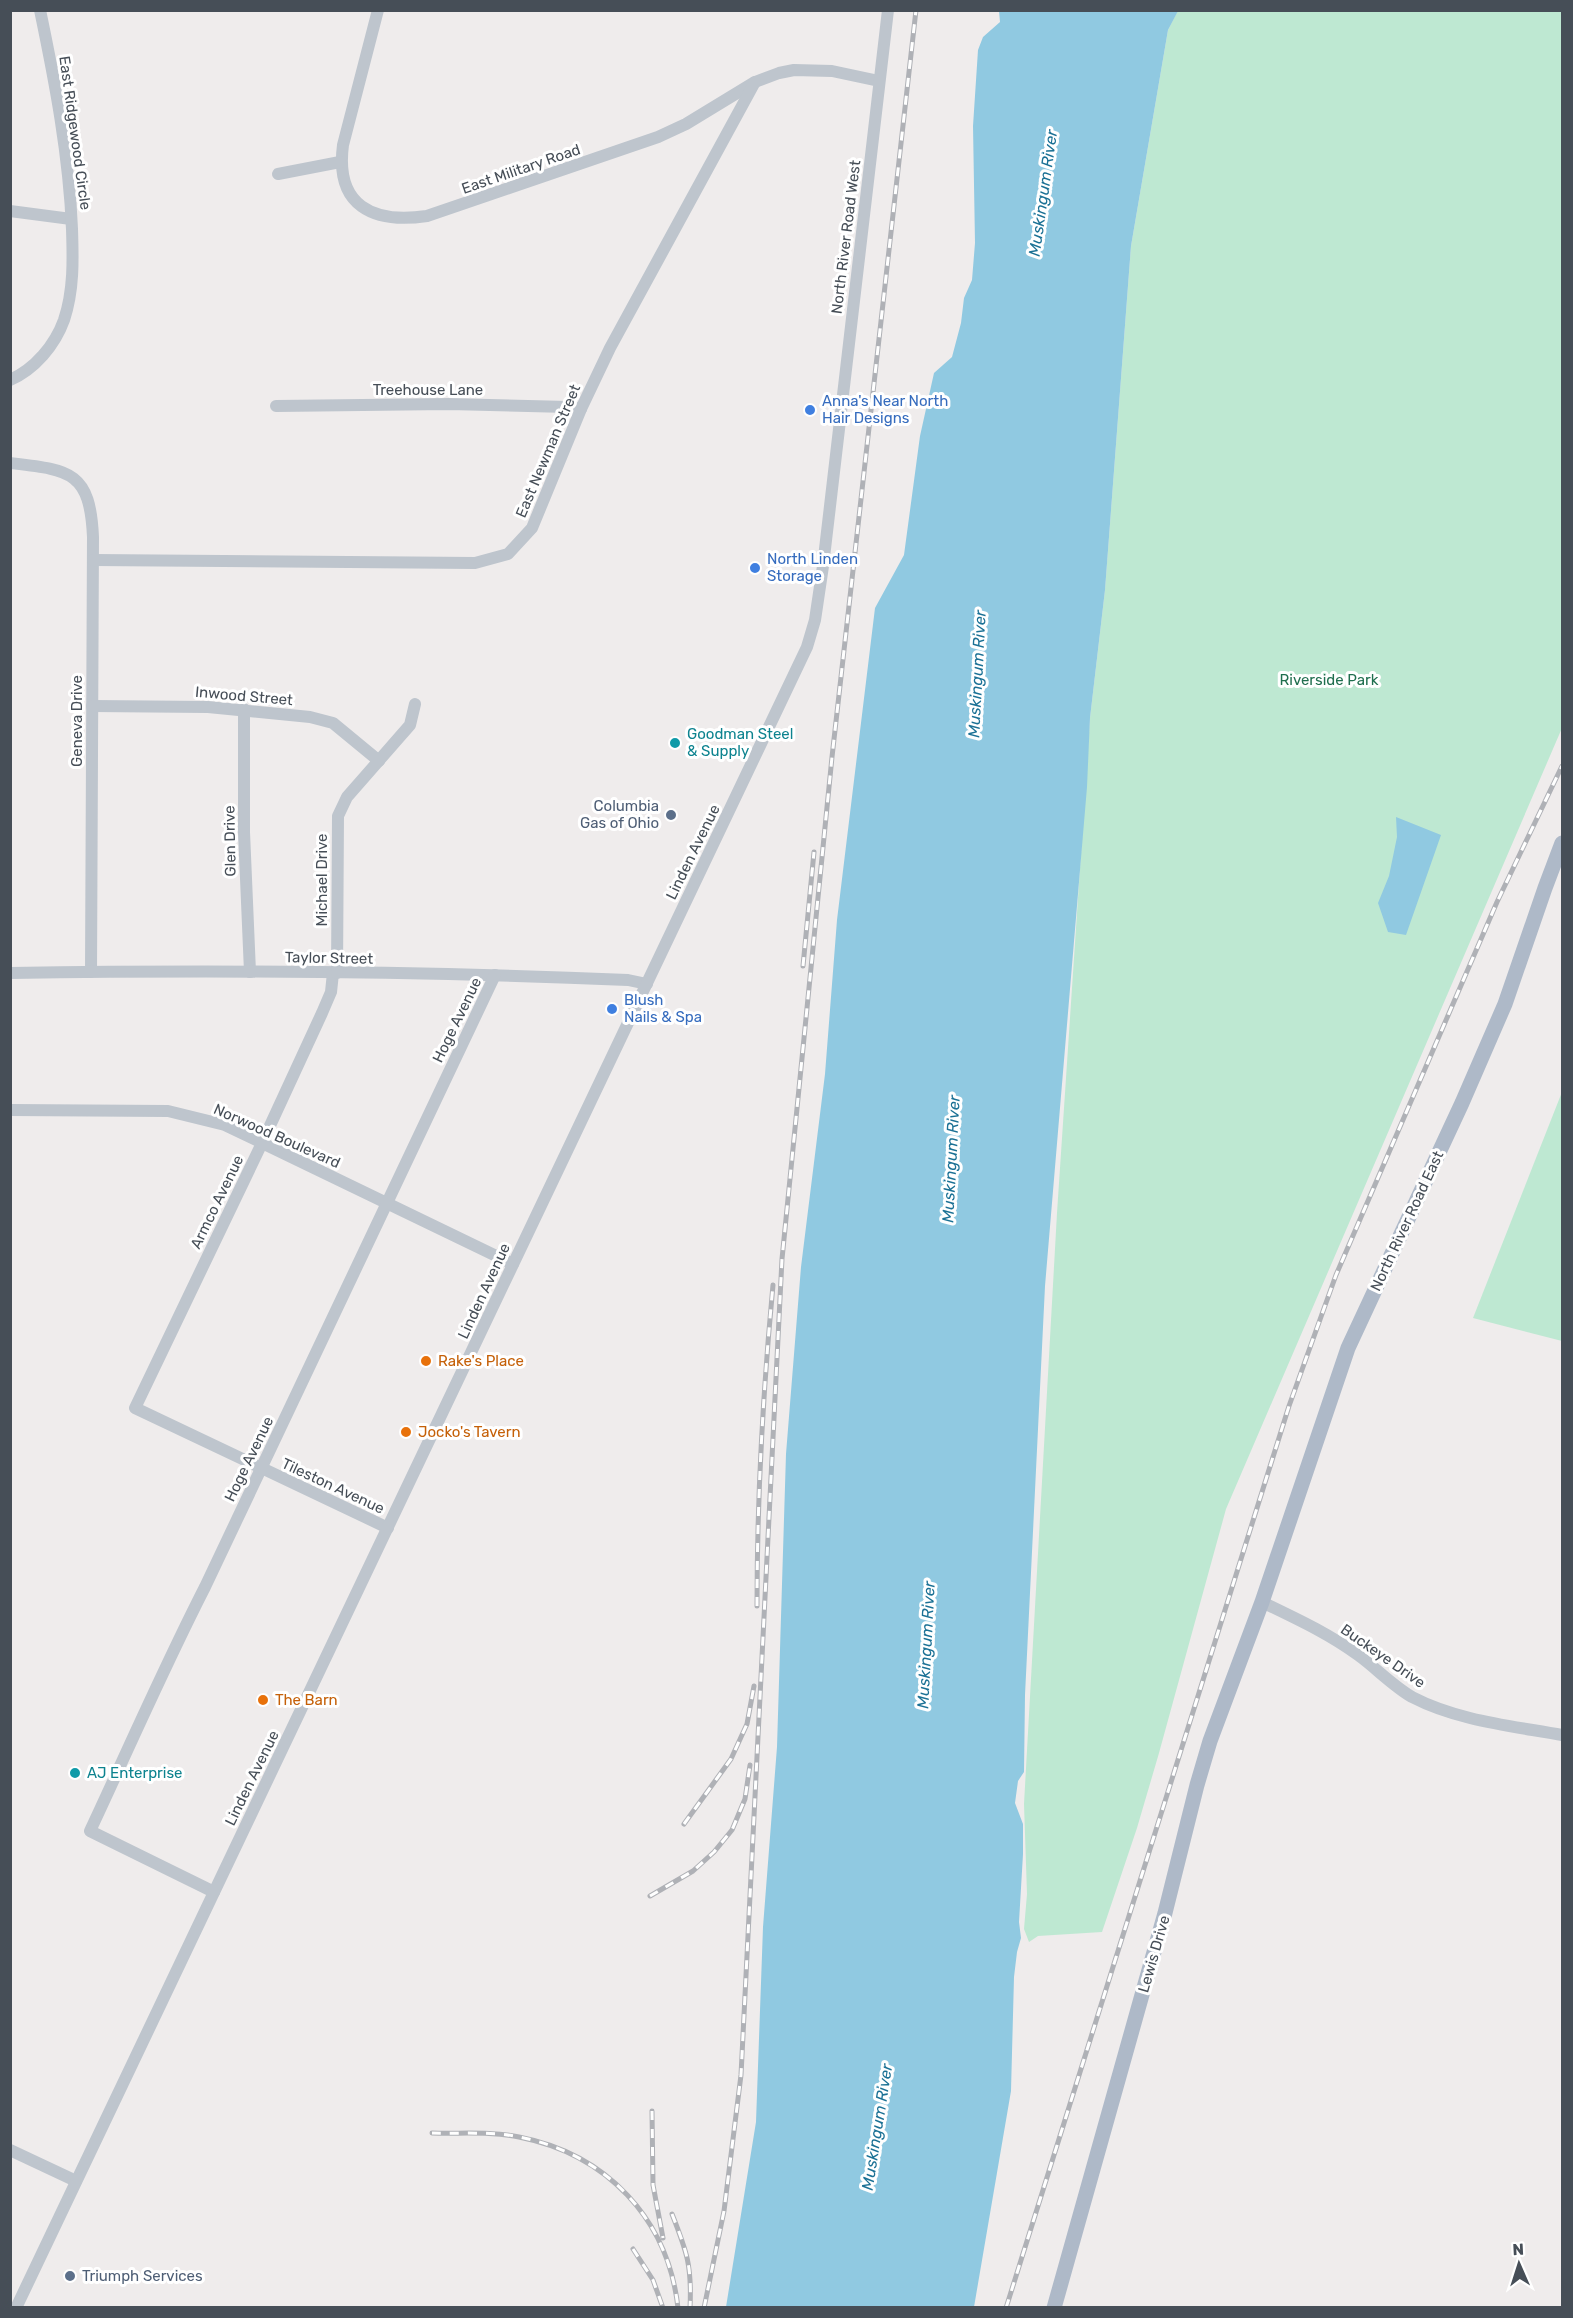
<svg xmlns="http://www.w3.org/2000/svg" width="1573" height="2318" viewBox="0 0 1573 2318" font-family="Rubik,sans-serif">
  <rect width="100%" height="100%" fill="#efecec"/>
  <g fill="#bee8d2">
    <polygon points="1178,10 1562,11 1562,728 1226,1509 1159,1753 1137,1828 1102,1932 1038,1936 1029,1942 1024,1929 1027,1894 1024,1804 1057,1213 1090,718 1105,590 1131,246 1168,30"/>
    <polygon points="1562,1092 1562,1341 1473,1318"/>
  </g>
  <g fill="#90c9e1">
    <polygon points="999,11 1178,11 1168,30 1131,246 1105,590 1090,718 1087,787 1045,1286 1025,1695 1024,1772 1018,1781 1015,1803 1023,1824 1023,1854 1019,1922 1021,1938 1017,1952 1014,1977 1011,2091 974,2307 726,2307 756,2122 763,1927 777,1747 786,1454 801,1267 825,1074 837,920 875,608 904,555 920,436 934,373 952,357 961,323 964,298 972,280 975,243 973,126 978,50 983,37 1000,22"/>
    <polygon points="1396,817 1441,835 1406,935 1388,932 1378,903 1389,876 1397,837"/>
  </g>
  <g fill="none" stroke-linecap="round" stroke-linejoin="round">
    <g stroke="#bec5cd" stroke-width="12">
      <path d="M378,10L343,145C335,206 373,224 427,216L658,137L686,124L755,82L779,73L794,70L832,71L879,81"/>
      <polyline points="278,174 340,162"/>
      <polyline points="10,211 71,219"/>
      <path d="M10,380C35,369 55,345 64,320C74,290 73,259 72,229C69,155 55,82 40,10"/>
      <polyline points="276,406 449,404 568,407 581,409"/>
      <path d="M10,463C70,470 90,471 93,537L91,972"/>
      <polyline points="93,560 475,563 508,554 532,528 581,409 610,348 755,82"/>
      <polyline points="92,706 208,707 310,717 333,723 379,761"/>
      <polyline points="244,709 244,832 250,972"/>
      <path d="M10,973C216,970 422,971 628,980L647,984"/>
      <polyline points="333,973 331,992 322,1013 262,1143 135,1408 388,1528"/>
      <polyline points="337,973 338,816 347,797 410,725 415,704"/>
      <polyline points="10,1110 168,1111 225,1125 513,1264"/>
      <path d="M1262,1602C1295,1618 1328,1633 1358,1655C1376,1668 1393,1686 1412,1697C1458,1721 1513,1726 1562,1735"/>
      <path d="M214,1892L90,1831C128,1750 164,1667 205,1587L495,975"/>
      <polyline points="10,2150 76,2181"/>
      <polyline points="16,2308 807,647 815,620 823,566 888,10"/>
    </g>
    <polyline stroke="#aeb9c8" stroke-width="15" points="1054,2308 1165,1913 1197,1785 1210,1741 1262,1602 1348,1348 1462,1103 1505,1004 1545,888 1562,843"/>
    <g stroke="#afb1b6" stroke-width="5">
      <g id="rail">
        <polyline points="803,966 814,852"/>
        <path d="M757,1606C757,1499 763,1391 773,1285"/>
        <polyline points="684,1824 731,1759 747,1724 754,1686"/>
        <polyline points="650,1896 693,1871 714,1852 732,1830 745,1799 750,1765"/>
        <polyline points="652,2111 653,2185 663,2238"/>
        <path d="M432,2133C460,2134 491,2131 519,2137C606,2154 668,2218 678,2308"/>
        <path d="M672,2214C687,2252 692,2266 690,2308"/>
        <polyline points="633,2249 653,2280 663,2308"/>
        <polyline points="704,2308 724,2211 741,2075 782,1259 832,757 916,10"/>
        <polyline points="1006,2308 1289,1406 1336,1275 1497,902 1562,766"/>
      </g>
    </g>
    <use href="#rail" stroke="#fff" stroke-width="3" stroke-dasharray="9" stroke-linecap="butt"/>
  </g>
  <g fill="#3f7fe0" stroke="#fff" stroke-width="2">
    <circle cx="810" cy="410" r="6"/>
    <circle cx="755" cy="568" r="6"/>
    <circle cx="612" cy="1009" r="6"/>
  </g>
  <g fill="#0f9aa8" stroke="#fff" stroke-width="2">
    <circle cx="675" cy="743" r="6"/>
    <circle cx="75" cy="1773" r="6"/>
  </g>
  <g fill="#5c6f8a" stroke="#fff" stroke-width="2">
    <circle cx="671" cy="815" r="6"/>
    <circle cx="70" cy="2276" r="6"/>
  </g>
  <g fill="#e8710a" stroke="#fff" stroke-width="2">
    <circle cx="426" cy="1361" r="6"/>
    <circle cx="406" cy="1432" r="6"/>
    <circle cx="263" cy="1700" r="6"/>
  </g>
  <g text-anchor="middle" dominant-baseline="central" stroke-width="6" stroke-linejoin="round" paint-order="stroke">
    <g font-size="15" fill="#464e57" stroke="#fff">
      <text transform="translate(75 133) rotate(82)">East Ridgewood Circle</text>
      <text transform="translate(521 169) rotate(-19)">East Military Road</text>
      <text transform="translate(846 237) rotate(-83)">North River Road West</text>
      <text x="428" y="390">Treehouse Lane</text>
      <text transform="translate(548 451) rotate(-67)">East Newman Street</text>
      <text transform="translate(244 696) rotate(5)">Inwood Street</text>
      <text transform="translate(77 721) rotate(-90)">Geneva Drive</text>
      <text transform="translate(230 841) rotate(-91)">Glen Drive</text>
      <text transform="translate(693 852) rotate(-64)">Linden Avenue</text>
      <text transform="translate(322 880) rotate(-90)">Michael Drive</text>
      <text transform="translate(329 958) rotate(1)">Taylor Street</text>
      <text transform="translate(457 1020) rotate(-64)">Hoge Avenue</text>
      <text transform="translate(277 1136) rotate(24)">Norwood Boulevard</text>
      <text transform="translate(217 1202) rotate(-64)">Armco Avenue</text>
      <text transform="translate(1407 1221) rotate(-65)">North River Road East</text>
      <text transform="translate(484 1291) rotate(-65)">Linden Avenue</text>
      <text transform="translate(249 1459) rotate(-64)">Hoge Avenue</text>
      <text transform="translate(333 1486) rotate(25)">Tileston Avenue</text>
      <text transform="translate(1383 1656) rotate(35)">Buckeye Drive</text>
      <text transform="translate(252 1778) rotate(-64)">Linden Avenue</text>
      <text transform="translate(1154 1954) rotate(-74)">Lewis Drive</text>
    </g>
    <g font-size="15" fill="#366cbe" stroke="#fff" text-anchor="start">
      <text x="822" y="401">Anna's Near North<tspan x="822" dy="17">Hair Designs</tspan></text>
      <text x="767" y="559">North Linden<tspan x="767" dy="17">Storage</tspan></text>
      <text x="624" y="1000">Blush<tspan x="624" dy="17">Nails &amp; Spa</tspan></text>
    </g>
    <g font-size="15" fill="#206f4f" stroke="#fff">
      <text x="1329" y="680">Riverside Park</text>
    </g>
    <g font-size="15" fill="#0d838f" stroke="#fff" text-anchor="start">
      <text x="687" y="734">Goodman Steel<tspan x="687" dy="17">&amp; Supply</tspan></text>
      <text x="87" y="1773">AJ Enterprise</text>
    </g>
    <g font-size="15" fill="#4e5e75" stroke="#fff" text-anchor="end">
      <text x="659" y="806">Columbia<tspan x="659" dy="17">Gas of Ohio</tspan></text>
      <text x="82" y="2276" text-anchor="start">Triumph Services</text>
    </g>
    <g font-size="15" fill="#c56008" stroke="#fff" text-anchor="start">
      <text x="438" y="1361">Rake's Place</text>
      <text x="418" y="1432">Jocko's Tavern</text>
      <text x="275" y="1700">The Barn</text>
    </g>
    <g font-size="16" font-style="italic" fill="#1b7195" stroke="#fff">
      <text transform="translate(1043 193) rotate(-82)">Muskingum River</text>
      <text transform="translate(977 674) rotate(-87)">Muskingum River</text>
      <text transform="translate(951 1159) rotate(-87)">Muskingum River</text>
      <text transform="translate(926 1645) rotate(-87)">Muskingum River</text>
      <text transform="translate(877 2127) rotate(-81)">Muskingum River</text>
    </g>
  </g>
  <rect width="1573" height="2318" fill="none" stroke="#464e57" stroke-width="24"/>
  <g transform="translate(1519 2264) rotate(357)" stroke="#ffffff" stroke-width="4.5" paint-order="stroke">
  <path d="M0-4.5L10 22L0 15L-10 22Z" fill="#464e57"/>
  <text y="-9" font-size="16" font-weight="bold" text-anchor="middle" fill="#464e57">N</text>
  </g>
</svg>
